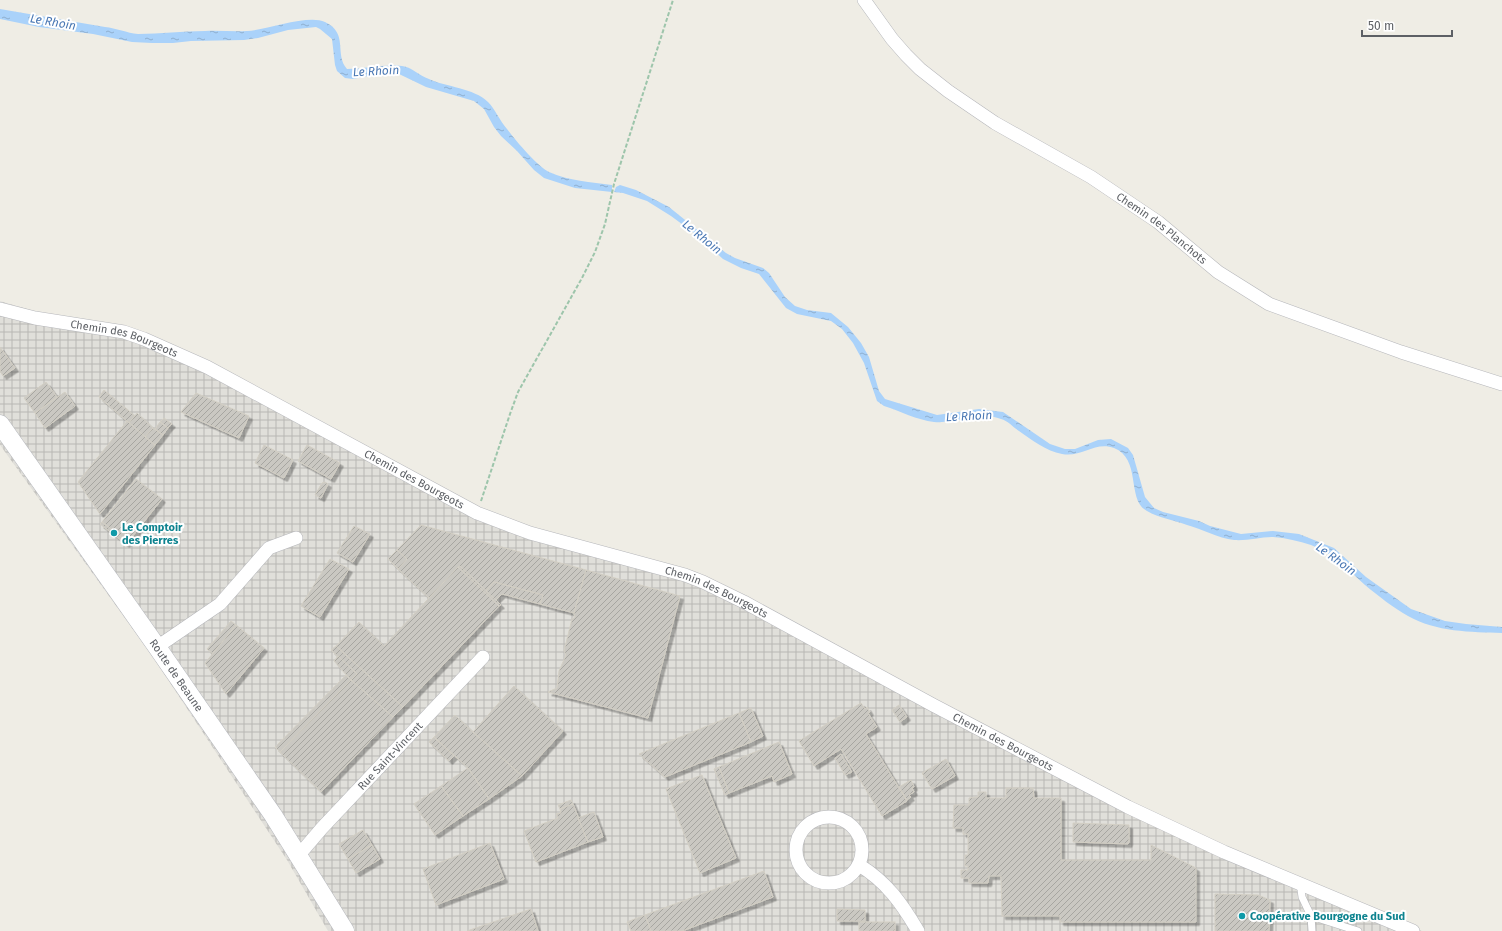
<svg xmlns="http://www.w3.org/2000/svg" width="1502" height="931" viewBox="0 0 1502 931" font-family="'Fira Sans',sans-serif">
  <defs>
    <pattern id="industrial-grid" width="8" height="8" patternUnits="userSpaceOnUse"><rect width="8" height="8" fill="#e0dfda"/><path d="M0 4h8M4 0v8" fill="none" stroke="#b9b8b4"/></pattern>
    <pattern id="water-ripples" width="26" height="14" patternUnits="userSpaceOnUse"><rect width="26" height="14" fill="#aad2fa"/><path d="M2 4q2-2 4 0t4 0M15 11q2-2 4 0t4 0" fill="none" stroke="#8eaece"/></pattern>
    <pattern id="building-hatch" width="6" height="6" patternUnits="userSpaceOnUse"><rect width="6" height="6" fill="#cac8c2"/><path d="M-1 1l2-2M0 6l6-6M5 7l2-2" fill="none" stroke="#a7a6a1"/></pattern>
    <filter id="shadow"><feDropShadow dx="3.5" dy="3.5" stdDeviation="0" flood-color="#0004"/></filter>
  </defs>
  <rect width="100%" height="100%" fill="#efede5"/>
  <polygon fill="url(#industrial-grid)" points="0,301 47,315 134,330 465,507 527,527 693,573 1174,824 1422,931 328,931 287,860 153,657 0,445"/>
  <g fill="url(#water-ripples)">
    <path d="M0,9C35,15 70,21 105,27C116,28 127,33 138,34C160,34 183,31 205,31C219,30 233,32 247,31C267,30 308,14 325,22C349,33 334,54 347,69C366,69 383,64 402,66C412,67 419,76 429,79C446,87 474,88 488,102C495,109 500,121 507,129C515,140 538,167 549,172C569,181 591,182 612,185V192L575,188L544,178L534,170L517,151L501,136L494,127L484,109L474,101L426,87L399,74H378L353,79L345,78L337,71L335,65L332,39L320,29L316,27L288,30L258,38L244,40L191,41L173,43H152L132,42L93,34L39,27L0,19Z"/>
    <path d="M620,185L636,190L669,207L726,253L735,258L763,268L769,273L785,297L795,306L807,310L831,313L848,327L861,343L869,357L879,391L885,399L937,415L979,409L1003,412L1050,444L1065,449H1075L1098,440L1111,439L1128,448L1133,455L1145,497L1154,508L1163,512L1199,521L1210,526L1241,534L1273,531L1299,534L1334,548L1366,577L1411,609L1445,621L1466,624L1502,627V633C1471,632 1436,632 1408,616C1395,609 1377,595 1365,585C1348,570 1333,553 1311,545C1299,541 1286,538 1273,537C1260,537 1247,541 1234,540C1218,538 1202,529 1187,525C1174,520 1159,518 1147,511C1126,500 1142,459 1114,448C1095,441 1081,458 1062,454C1046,451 1032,440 1019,431C1013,427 1008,421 1001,419C979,411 957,424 934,422C917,420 900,411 884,406L877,401L864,363L853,343L842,329L831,321L797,314L786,308L759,274L741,268L723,259L694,233L671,216L647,201L623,193L614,192L616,187Z"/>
  </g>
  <g fill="url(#building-hatch)" stroke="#d3cfc4" filter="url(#shadow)">
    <polygon points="0,347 15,368 3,376 0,371"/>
    <polygon points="46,382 57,397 35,413 24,398"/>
    <polygon points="104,390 135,416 129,423 99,397"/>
    <polygon points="65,392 75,406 45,428 35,413"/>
    <polygon points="196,393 249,416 239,438 181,412"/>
    <polygon points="137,413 153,428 145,437 129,423"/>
    <polygon points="164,418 172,424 168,428 160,422"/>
    <polygon points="127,421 155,445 100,514 78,482"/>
    <polygon points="160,422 168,428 163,435 155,429"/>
    <polygon points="153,428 163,435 155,445 145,437"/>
    <polygon points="264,445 293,460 284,478 255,463"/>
    <polygon points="307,445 340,463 331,479 298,461"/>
    <polygon points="136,479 162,499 128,542 102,522"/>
    <polygon points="325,482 328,484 321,498 315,495 322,483"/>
    <polygon points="102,522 128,542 126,544 100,524"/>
    <polygon points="421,525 586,570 574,613 540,604 543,595 494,582 486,591 460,566 429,598 398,569 407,559 397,550"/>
    <polygon points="354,526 370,534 353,562 337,553"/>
    <polygon points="397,550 407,559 398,569 388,559"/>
    <polygon points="330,559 349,569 320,617 301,606"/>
    <polygon points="460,566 496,600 501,605 499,606 458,567"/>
    <polygon points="458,567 499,606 403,707 336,646 359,622 384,646"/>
    <polygon points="586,570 680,596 648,718 548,692 557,688 559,671 566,655 564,651 572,619 575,617 574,613"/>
    <polygon points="494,582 543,595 540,604 502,594 496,600 486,591"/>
    <polygon points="231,621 236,625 213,654 207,649"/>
    <polygon points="236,625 264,648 226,694 205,663"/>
    <polygon points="336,646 403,707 393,717 351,680 357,674 331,650"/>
    <polygon points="338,656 357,674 351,680 334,661"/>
    <polygon points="346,675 351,680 280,752 275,747"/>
    <polygon points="351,680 393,717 321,792 280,752"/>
    <polygon points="514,686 563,731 522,776 473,732"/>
    <polygon points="861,703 865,709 867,707 870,712 868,713 877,727 866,734 907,801 882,816 841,749 814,766 799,741"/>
    <polygon points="899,705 907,717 900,722 892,710"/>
    <polygon points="751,708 763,736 751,742 739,713"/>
    <polygon points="739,713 751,742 665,777 639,754"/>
    <polygon points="455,715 473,732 522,776 489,799 468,768 434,737"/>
    <polygon points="434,737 454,756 449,761 429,742"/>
    <polygon points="779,742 792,774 774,782 772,776 729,793 719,767"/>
    <polygon points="841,754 852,772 845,775 835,758"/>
    <polygon points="946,759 955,776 932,789 922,773"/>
    <polygon points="719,767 729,793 725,795 714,769"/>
    <polygon points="468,768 489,799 463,816 441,786"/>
    <polygon points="702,775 736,858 700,873 666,789"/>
    <polygon points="911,780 914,787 912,788 914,792 909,795 911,797 907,800 899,787"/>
    <polygon points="441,786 463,816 435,835 414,804"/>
    <polygon points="1006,788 1033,788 1034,798 1061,798 1061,860 1151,860 1151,845 1196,868 1196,922 1060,922 1060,916 1002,916 1001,876 989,876 988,883 969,883 969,878 961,878 961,870 968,870 968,866 965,866 965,855 968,855 968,834 963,834 963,828 953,828 954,805 969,805 969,798 978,797 978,792 986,792 986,798 1006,798"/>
    <polygon points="571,800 573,804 560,809 558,805"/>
    <polygon points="573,804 588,842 536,862 524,831 558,818 556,814 561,813 560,809"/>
    <polygon points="594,812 603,837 588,842 578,818"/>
    <polygon points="1073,823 1129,825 1129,842 1128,844 1073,842"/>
    <polygon points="363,830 372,845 348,859 339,844"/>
    <polygon points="490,843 504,879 436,905 423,869"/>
    <polygon points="372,845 380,859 356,873 348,859"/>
    <polygon points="764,871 773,897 682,931 651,931 645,915"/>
    <polygon points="1215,894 1258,895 1270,900 1269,931 1215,931"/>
    <polygon points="531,909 538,931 467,931"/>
    <polygon points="837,909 865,910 865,921 837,921"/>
    <polygon points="645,915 651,931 631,931 627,922"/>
    <rect x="859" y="922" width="36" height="9"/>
  </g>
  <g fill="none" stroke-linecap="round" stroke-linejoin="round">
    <g stroke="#b6b7bb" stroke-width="8">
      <g id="service">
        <polyline points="1300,883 1302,897 1311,916 1358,931"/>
        <polyline points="1311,916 1312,931"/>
      </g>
    </g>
    <g stroke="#b6b7bb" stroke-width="14">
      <g id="minor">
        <path id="s1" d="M864,0L892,39L906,55L920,69L948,91L995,123L1091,177L1158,222L1218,272L1269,304L1401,352L1502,384"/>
        <path id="s2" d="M0,309L35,318L124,332L144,339L207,367L477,513L530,533L685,575L703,582L744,602L933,705L1128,807L1224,852L1413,931"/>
        <polyline points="157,647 220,604 269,548 296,538"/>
        <circle cx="829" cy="850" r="33"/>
        <path id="s3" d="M298,856L322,828L483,657"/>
        <path d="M859,865C887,882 902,904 918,931"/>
      </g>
    </g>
    <g stroke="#b7b9be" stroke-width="19">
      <g id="secondary">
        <path id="s4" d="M0,424L157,647L273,815L345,931"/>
      </g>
    </g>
    <polyline stroke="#9dc5ab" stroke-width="2" stroke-dasharray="4 2" stroke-linecap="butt" points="481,501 510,414 518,392 582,278 595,252 605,224 614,184 673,0"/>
    <use href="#service" stroke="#fff" stroke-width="7"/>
    <use href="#minor" stroke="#fff" stroke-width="13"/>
    <use href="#secondary" stroke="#fff" stroke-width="18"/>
  </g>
  <g fill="#0f9aa8" stroke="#fff" stroke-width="1.5">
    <circle cx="114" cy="533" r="4"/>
    <circle cx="1242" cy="916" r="4"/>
  </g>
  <g text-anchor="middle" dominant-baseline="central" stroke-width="4" stroke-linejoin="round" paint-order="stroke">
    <g font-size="11" fill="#5d6065" stroke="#fff">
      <text stroke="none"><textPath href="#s1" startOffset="379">Chemin des Planchots</textPath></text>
      <text stroke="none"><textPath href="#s2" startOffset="128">Chemin des Bourgeots</textPath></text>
      <text stroke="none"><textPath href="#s2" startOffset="452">Chemin des Bourgeots</textPath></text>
      <text stroke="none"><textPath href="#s2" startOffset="776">Chemin des Bourgeots</textPath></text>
      <text stroke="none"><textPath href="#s4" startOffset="307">Route de Beaune</textPath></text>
      <text stroke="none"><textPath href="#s2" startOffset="1100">Chemin des Bourgeots</textPath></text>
      <text stroke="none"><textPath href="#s3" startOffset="136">Rue Saint-Vincent</textPath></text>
    </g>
    <g font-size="11" font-weight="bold" fill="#0d838f" stroke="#fff" text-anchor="start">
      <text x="122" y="527">Le Comptoir<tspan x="122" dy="13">des Pierres</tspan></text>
      <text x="1250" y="916">Coopérative Bourgogne du Sud</text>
    </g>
    <g font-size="12" font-style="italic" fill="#4a78b4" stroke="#fff">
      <text transform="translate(53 22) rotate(10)">Le Rhoin</text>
      <text transform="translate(376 71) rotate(-3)">Le Rhoin</text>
      <text transform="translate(702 237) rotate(39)">Le Rhoin</text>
      <text transform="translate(969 416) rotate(-3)">Le Rhoin</text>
      <text transform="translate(1336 559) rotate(36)">Le Rhoin</text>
    </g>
  </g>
  <path d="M1362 30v6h90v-6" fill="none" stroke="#5d6065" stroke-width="2"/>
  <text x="1368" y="30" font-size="12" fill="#5d6065" stroke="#ffffff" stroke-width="3" paint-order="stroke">50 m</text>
</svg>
